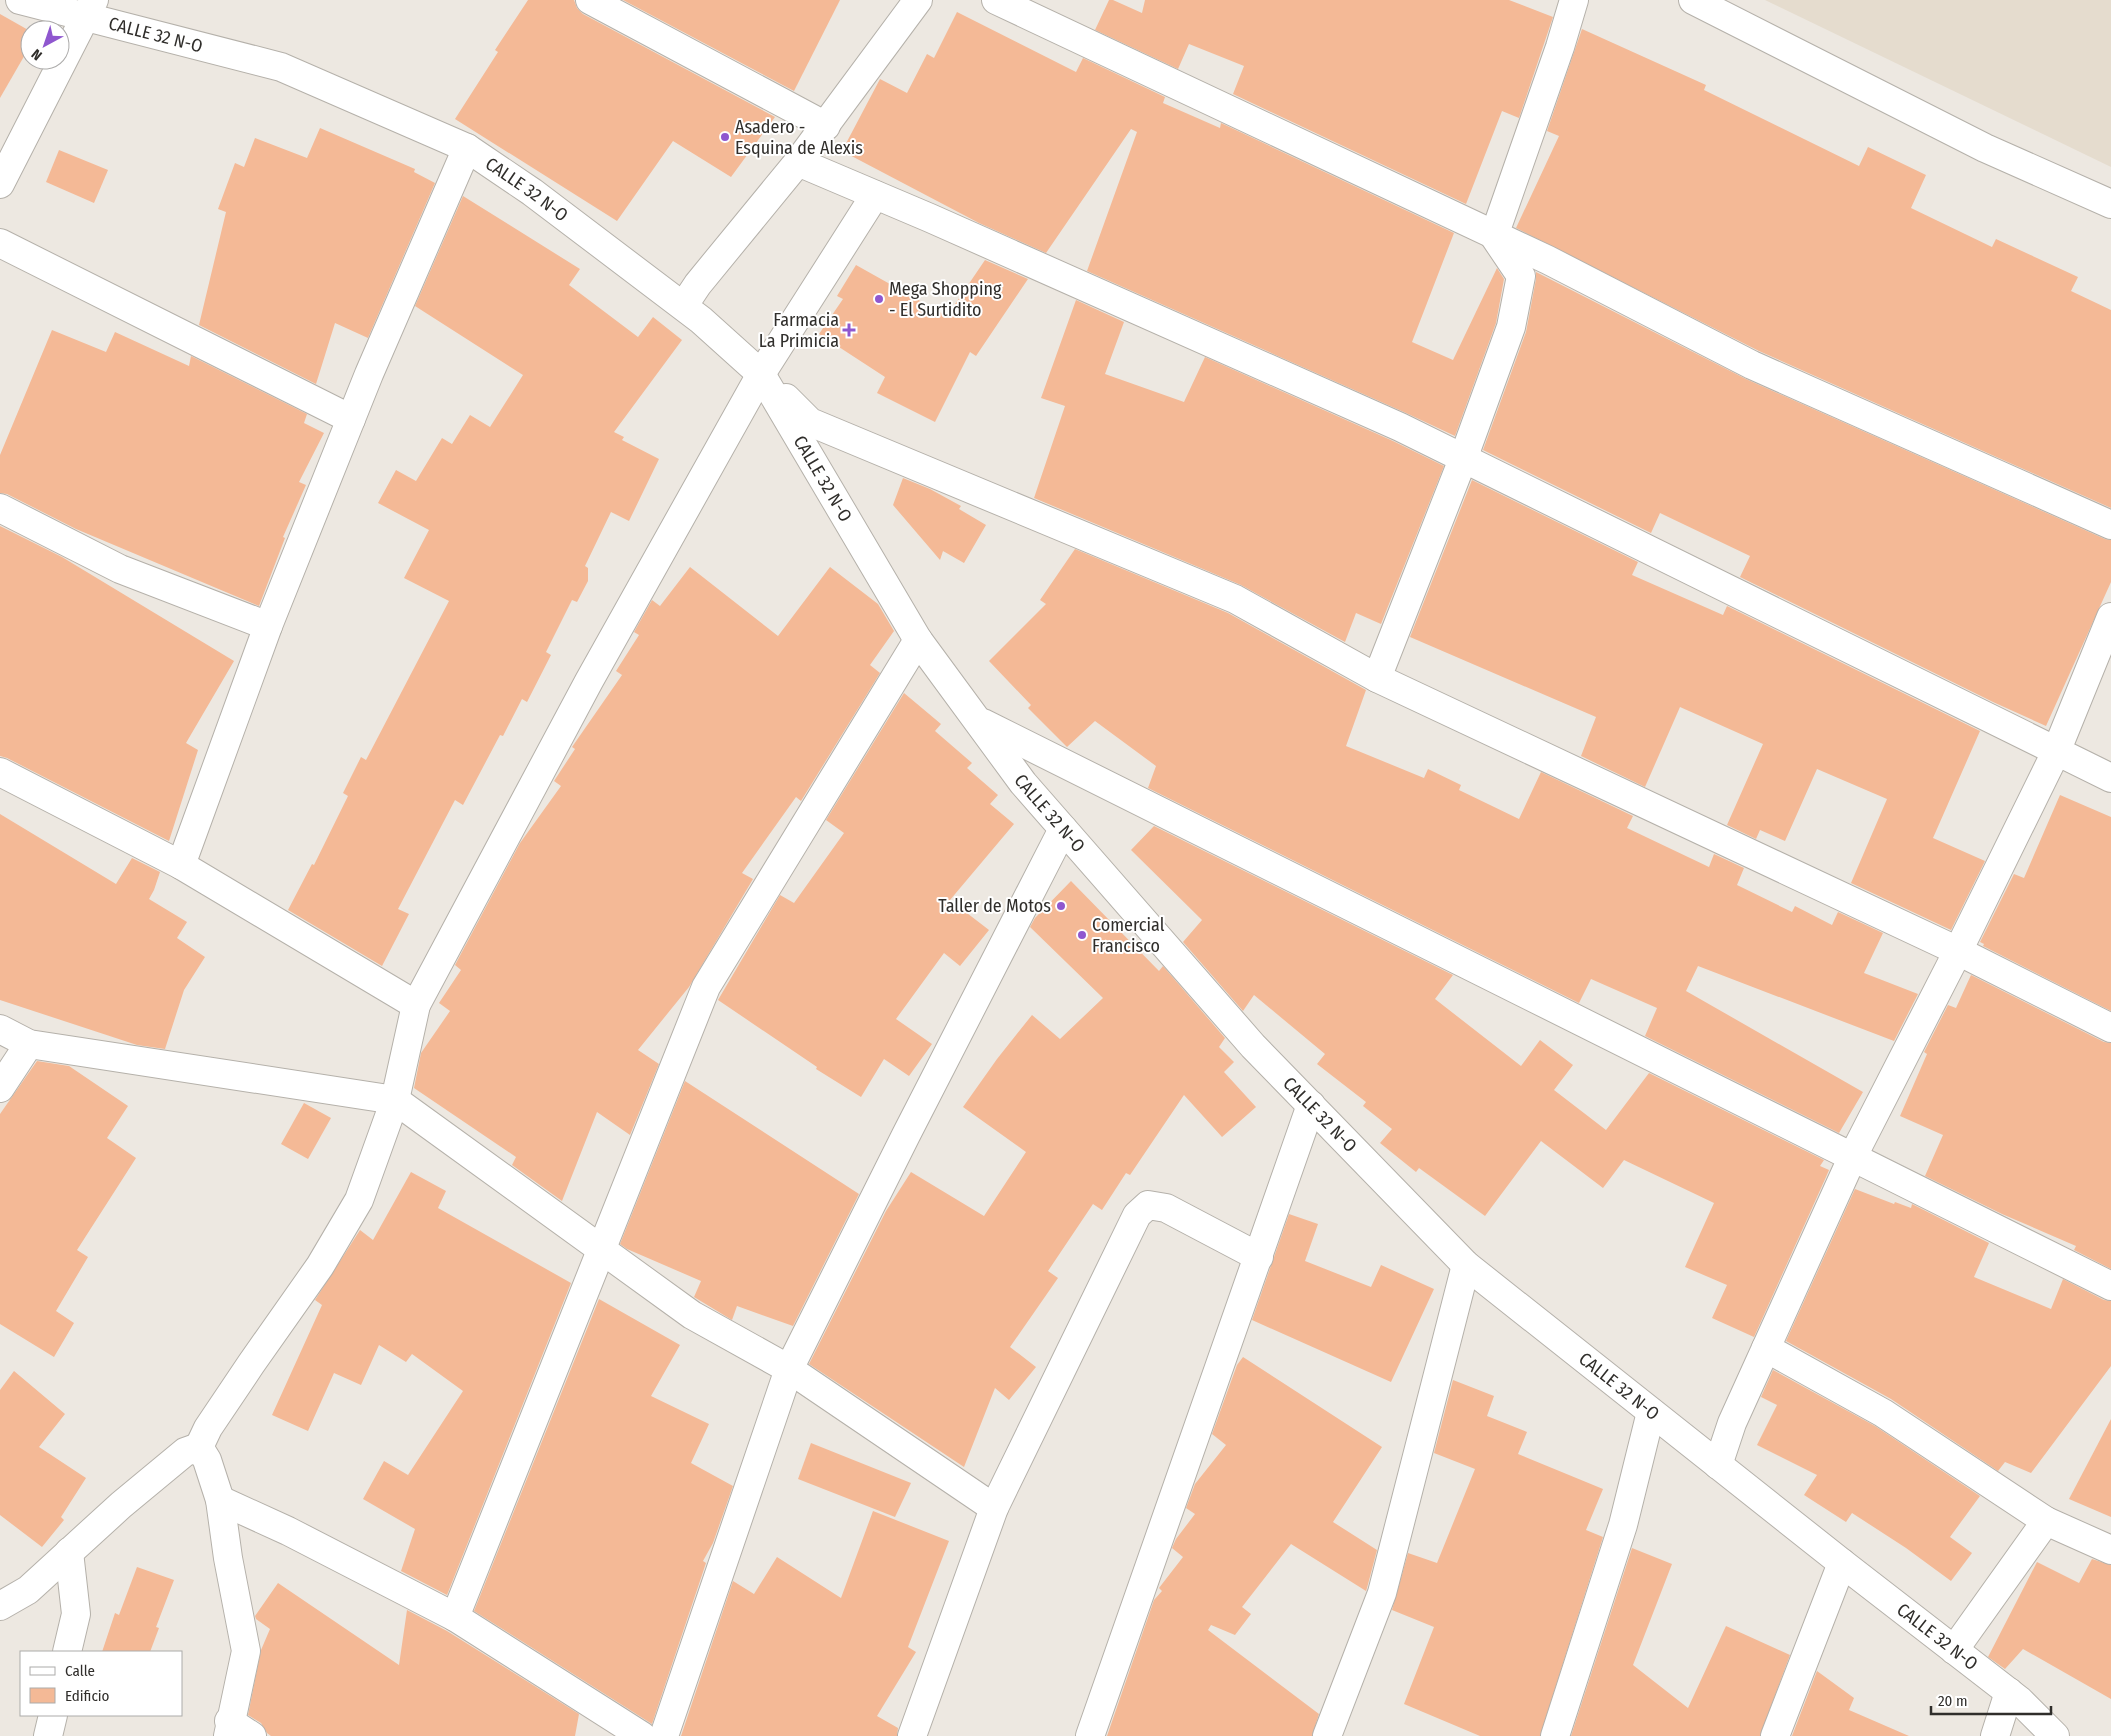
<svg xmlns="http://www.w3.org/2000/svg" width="2111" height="1736" viewBox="0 0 2111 1736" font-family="'Fira Sans Condensed',sans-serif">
  <rect width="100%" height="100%" fill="#ede8e1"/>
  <polygon fill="#e5dcce" points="1765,0 2111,0 2111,167"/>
  <g fill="#f4b996">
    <polygon points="528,0 574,0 577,8 583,14 775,117 731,177 673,141 617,221 455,119 498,52 495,50"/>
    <polygon points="623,0 840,0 794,91"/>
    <polygon points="1109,0 1113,0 1142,13 1145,0 1509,0 1553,17 1519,118 1502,111 1466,204 1233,94 1244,66 1189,44 1178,69 1095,30"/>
    <polygon points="957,12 1076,72 1083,58 1165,97 1163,103 1220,128 1221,123 1454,233 1412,342 1453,360 1497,268 1504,279 1496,323 1455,436 1406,413 1087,271 1137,132 1131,129 1046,253 979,223 842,151 880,79 907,93 927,54 934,58"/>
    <polygon points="0,14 30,31 30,46 0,98"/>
    <polygon points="1582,29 1706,85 1704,90 1859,166 1868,147 1926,175 1911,208 1992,247 1996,239 2078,277 2071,291 2111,310 2111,508 1759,351 1516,228 1559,136 1547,131"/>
    <polygon points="320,128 415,169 414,172 435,183 368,338 335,323 316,384 199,325 226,212 218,209 235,163 244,167 255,138 307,158"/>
    <polygon points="59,150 108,170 94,203 46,182"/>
    <polygon points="463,196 580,269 569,285 638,337 653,317 682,340 614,432 624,437 622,440 659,459 629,521 611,512 585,566 588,568 588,581 577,602 572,600 546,652 551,655 527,702 522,699 503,736 500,735 463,805 455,800 398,909 409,914 382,966 288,910 312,864 314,865 348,796 343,793 361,757 366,760 449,601 404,578 429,530 378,503 396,470 416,481 442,438 452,444 470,415 490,427 523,375 415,306"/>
    <polygon points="985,260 1028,279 976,356 970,352 935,422 877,393 885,377 819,334 843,299 837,296 856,265 947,316"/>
    <polygon points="1536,272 1746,379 2105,539 2111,540 2111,582 2046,726 1993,702 1740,577 1750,556 1660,513 1651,533 1483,450 1526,332 1536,279"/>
    <polygon points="1076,300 1124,322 1105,374 1184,402 1205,357 1393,441 1444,466 1381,624 1356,613 1345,642 1241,585 1034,498 1065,406 1041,398"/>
    <polygon points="52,330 106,352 115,332 189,366 191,356 307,414 304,423 324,433 299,482 306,485 283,537 285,538 259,606 76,529 7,494 0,493 0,455"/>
    <polygon points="903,478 930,489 961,506 959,509 986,525 964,563 943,551 940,560 893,505"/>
    <polygon points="1472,480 1638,562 1632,575 1723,615 1727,606 1980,731 1933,838 1985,861 1951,930 1851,883 1887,799 1817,769 1785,841 1760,830 1756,839 1727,825 1763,744 1680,707 1645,787 1581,756 1596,717 1410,637"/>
    <polygon points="0,526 62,557 234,661 186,743 198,750 169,841 7,758 0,756"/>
    <polygon points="1075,549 1228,613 1366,690 1346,746 1424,778 1428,769 1461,785 1459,790 1519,819 1541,772 1633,816 1627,828 1709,867 1714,854 1744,868 1737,885 1792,912 1795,906 1832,925 1838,912 1883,933 1864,973 1918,994 1894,1041 1698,966 1686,991 1863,1092 1839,1133 1645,1036 1657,1008 1591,979 1579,1003 1148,788 1156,766 1095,721 1067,747 1028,708 1031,705 989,661 1046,604 1040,600"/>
    <polygon points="690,567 778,636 830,567 878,604 894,631 870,665 880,673 801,801 796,797 742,873 753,879 689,987 638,1050 659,1064 630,1135 597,1112 562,1201 512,1165 516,1157 414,1088 421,1053 450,1011 439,1003 461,970 455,965 520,843 561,786 554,781 575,749 572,747 622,675 616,671 639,635 634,632 652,600 660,606"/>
    <polygon points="904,693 941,724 935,731 972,763 967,768 998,795 990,804 1014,824 950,900 989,930 960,966 944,953 896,1019 932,1044 909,1076 884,1059 861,1097 816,1069 817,1067 718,1000 780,895 794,903 844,833 826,820"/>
    <polygon points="2060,795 2111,817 2111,1011 1983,946 1984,944 1980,942 2014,874 2024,878"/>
    <polygon points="0,814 116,884 132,858 160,872 154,890 149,899 187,922 177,938 205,957 184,990 165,1049 137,1045 0,1000"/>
    <polygon points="1154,826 1453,975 1435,999 1521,1066 1540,1040 1573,1065 1554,1090 1606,1130 1649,1073 1824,1160 1820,1166 1829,1170 1826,1177 1754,1337 1712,1318 1727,1285 1685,1267 1714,1203 1624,1160 1603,1188 1541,1141 1485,1216 1419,1168 1416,1172 1380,1143 1392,1129 1363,1106 1366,1102 1317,1064 1325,1054 1254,995 1243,1011 1183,942 1202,920 1131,850"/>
    <polygon points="1071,881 1159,971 1163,966 1225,1038 1219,1047 1234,1062 1224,1072 1256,1107 1222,1137 1184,1095 1130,1175 1126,1173 1102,1210 1093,1204 1048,1271 1058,1278 1010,1347 1036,1367 1009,1400 995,1388 964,1467 809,1364 886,1211 911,1172 984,1216 1026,1152 963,1107 997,1059 1032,1015 1060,1039 1103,998 1030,927 1035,918"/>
    <polygon points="1971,975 2104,1042 2111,1043 2111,1269 2074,1250 2076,1246 2002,1214 1925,1176 1943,1135 1900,1116 1927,1054 1924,1052 1948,1005 1956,1008"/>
    <polygon points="37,1061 69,1066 128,1106 107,1138 136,1158 77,1250 88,1257 56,1311 74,1323 54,1357 0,1324 0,1114"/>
    <polygon points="685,1081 859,1194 793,1326 737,1306 732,1320 694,1297 701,1281 627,1249 620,1244"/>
    <polygon points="304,1103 331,1118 308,1159 281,1144"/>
    <polygon points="411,1172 446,1191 438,1208 571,1283 447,1595 401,1571 415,1529 363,1499 384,1461 408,1475 463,1391 412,1354 406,1362 379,1345 361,1385 334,1373 308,1431 272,1415 322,1305 315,1300 360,1230 373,1240"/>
    <polygon points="1855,1189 1894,1204 1895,1202 1911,1208 1912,1204 1989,1243 1974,1277 2051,1309 2063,1279 2104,1300 2111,1301 2111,1366 2031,1473 2005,1462 1998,1471 1891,1399 1786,1341"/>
    <polygon points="1289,1214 1318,1224 1305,1261 1371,1287 1381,1265 1434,1289 1391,1382 1252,1320"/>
    <polygon points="599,1299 680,1345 651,1396 709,1424 691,1463 733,1486 713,1543 703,1561 706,1563 652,1724 474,1611"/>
    <polygon points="1243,1357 1382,1447 1333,1522 1377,1550 1367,1588 1366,1591 1291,1544 1242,1607 1251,1614 1235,1635 1211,1625 1208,1630 1319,1714 1312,1736 1107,1736 1154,1600 1162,1591 1159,1588 1183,1557 1172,1548 1176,1539 1195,1514 1186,1508 1195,1484 1226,1445 1212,1434 1237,1365"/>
    <polygon points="1773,1370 1875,1426 1980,1496 1950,1537 1972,1553 1951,1581 1906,1548 1852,1513 1846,1522 1804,1495 1817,1475 1757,1445 1777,1405 1761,1397"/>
    <polygon points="14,1371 65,1414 39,1447 86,1478 61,1517 64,1520 42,1547 0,1515 0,1390"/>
    <polygon points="1453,1380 1494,1396 1487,1416 1527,1432 1518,1454 1603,1489 1586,1530 1603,1537 1540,1736 1480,1736 1404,1704 1434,1627 1392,1610 1408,1553 1437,1563 1475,1469 1434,1453"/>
    <polygon points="2111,1419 2111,1517 2069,1499"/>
    <polygon points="811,1443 911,1483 895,1517 798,1479"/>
    <polygon points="873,1511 949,1541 908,1647 916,1652 877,1716 898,1728 897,1736 681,1736 733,1581 754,1594 777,1557 841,1598"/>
    <polygon points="1632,1548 1672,1564 1633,1665 1688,1708 1726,1626 1790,1655 1760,1736 1571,1736"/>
    <polygon points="2092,1559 2111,1565 2111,1699 2023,1649 2005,1669 1988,1657 2037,1562 2079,1583"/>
    <polygon points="137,1567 174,1580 156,1627 159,1628 150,1652 102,1652 115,1613 119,1615"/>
    <polygon points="278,1583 399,1665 407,1610 447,1631 579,1714 575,1736 271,1736 267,1733 261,1723 248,1715 261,1650 270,1629 256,1619 255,1616"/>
    <polygon points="1817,1671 1854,1698 1849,1710 1909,1736 1792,1736"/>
  </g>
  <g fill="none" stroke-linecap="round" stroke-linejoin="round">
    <g stroke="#b5b1aa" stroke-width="30">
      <g id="street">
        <path id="s1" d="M20,0L281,67L467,148L532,192L701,320L761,374L918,640L1023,783L1253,1046L1466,1265L1842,1563L2019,1700L2055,1736"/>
        <polyline points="590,0 826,126"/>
        <polyline points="996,0 1548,260 1752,365 2111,525"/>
        <polyline points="1693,0 1985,148 2111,204"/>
        <polyline points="798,162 930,218 1400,427 2111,778"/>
        <polyline points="0,184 94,0"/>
        <polyline points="0,243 351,419"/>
        <polyline points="684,305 698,284 798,162 918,0"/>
        <polyline points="786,398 810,422 1235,599 1377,678 1958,951 2111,1028"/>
        <polyline points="0,508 120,569 268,626"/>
        <polyline points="1377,678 1463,459 1511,327 1521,276 1494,236 1560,47 1574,0"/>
        <polyline points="983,723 2111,1286"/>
        <polyline points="0,772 181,865 416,1005"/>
        <polyline points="181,865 268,626 369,374 467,148"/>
        <polyline points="0,1029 29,1044 395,1100 692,1315 789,1369 994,1508"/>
        <polyline points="0,1088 29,1044"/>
        <polyline points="1766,1348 1883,1413 2046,1521"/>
        <polyline points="199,1447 208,1428 251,1364 320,1266 359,1200 395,1100 416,1005 589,681 761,374 875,195"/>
        <polyline points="1718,1465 1732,1423 1853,1156 1958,951 2056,752 2111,617"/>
        <polyline points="220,1500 288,1531 455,1617 642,1736"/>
        <polyline points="0,1606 28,1590 121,1505 185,1452 199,1447 207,1460 220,1500 228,1558 246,1651 228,1736"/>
        <polyline points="455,1617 706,987 918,640"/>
        <polyline points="1954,1650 2046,1521 2111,1550"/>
        <polyline points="67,1652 76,1614 69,1552"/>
        <polyline points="229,1721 252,1736"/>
        <polyline points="48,1736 53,1715"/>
        <polyline points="664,1736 789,1369 906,1135 1063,829"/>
        <polyline points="912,1736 994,1508 1137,1215 1148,1205 1166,1208 1259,1257"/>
        <polyline points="1090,1736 1311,1105"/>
        <polyline points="1327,1736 1382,1593 1466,1265"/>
        <polyline points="1555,1736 1623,1525 1651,1412"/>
        <polyline points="1775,1736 1842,1563"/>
        <polyline points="1995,1736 2009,1692"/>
      </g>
    </g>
    <use href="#street" stroke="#fff" stroke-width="28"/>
  </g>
  <g fill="#8f57cf" stroke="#fff" stroke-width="2">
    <circle cx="725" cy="137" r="5"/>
    <circle cx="879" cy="299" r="5"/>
    <path d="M846.5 322.5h5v5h5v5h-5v5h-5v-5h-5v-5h5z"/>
    <circle cx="1061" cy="906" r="5"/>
    <circle cx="1082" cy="935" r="5"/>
  </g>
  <g text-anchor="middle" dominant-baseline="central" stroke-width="4" stroke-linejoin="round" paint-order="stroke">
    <g font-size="18" fill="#302e2b" stroke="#fff">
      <text stroke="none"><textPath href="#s1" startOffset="140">CALLE 32 N-O</textPath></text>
      <text stroke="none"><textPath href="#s1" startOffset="545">CALLE 32 N-O</textPath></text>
      <text stroke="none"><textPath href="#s1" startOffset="965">CALLE 32 N-O</textPath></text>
      <text stroke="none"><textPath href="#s1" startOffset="1370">CALLE 32 N-O</textPath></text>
      <text stroke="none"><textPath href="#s1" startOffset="1775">CALLE 32 N-O</textPath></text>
      <text stroke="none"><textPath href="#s1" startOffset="2180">CALLE 32 N-O</textPath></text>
      <text stroke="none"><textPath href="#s1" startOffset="2585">CALLE 32 N-O</textPath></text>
    </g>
    <g font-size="18" fill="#302e2b" stroke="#fff" text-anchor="start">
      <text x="735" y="127">Asadero -<tspan x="735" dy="21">Esquina de Alexis</tspan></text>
      <text x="889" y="289">Mega Shopping<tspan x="889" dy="21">- El Surtidito</tspan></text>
      <text x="839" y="320" text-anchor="end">Farmacia<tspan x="839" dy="21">La Primicia</tspan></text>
      <text x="1051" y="906" text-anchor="end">Taller de Motos</text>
      <text x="1092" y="925">Comercial<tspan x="1092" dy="21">Francisco</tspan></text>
    </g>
  </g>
  <rect x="20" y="1651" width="162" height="65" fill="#ffffff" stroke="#acabaa"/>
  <rect x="30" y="1667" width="25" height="8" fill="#ffffff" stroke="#acabaa"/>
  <text x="65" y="1676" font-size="15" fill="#302e2b">Calle</text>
  <rect x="30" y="1688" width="25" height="15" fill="#f4b996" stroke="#acabaa"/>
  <text x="65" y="1701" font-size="15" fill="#302e2b">Edificio</text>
  <g transform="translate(45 45) rotate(220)"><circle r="24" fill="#ffffff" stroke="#acabaa"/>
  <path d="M0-4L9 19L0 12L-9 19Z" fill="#8f57cf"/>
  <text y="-8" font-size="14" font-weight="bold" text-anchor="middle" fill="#302e2b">N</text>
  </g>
  <path d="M1931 1706v8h120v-8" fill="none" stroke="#302e2b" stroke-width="2.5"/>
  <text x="1938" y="1706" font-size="15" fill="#302e2b" stroke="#ffffff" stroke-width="4" paint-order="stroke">20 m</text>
</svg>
